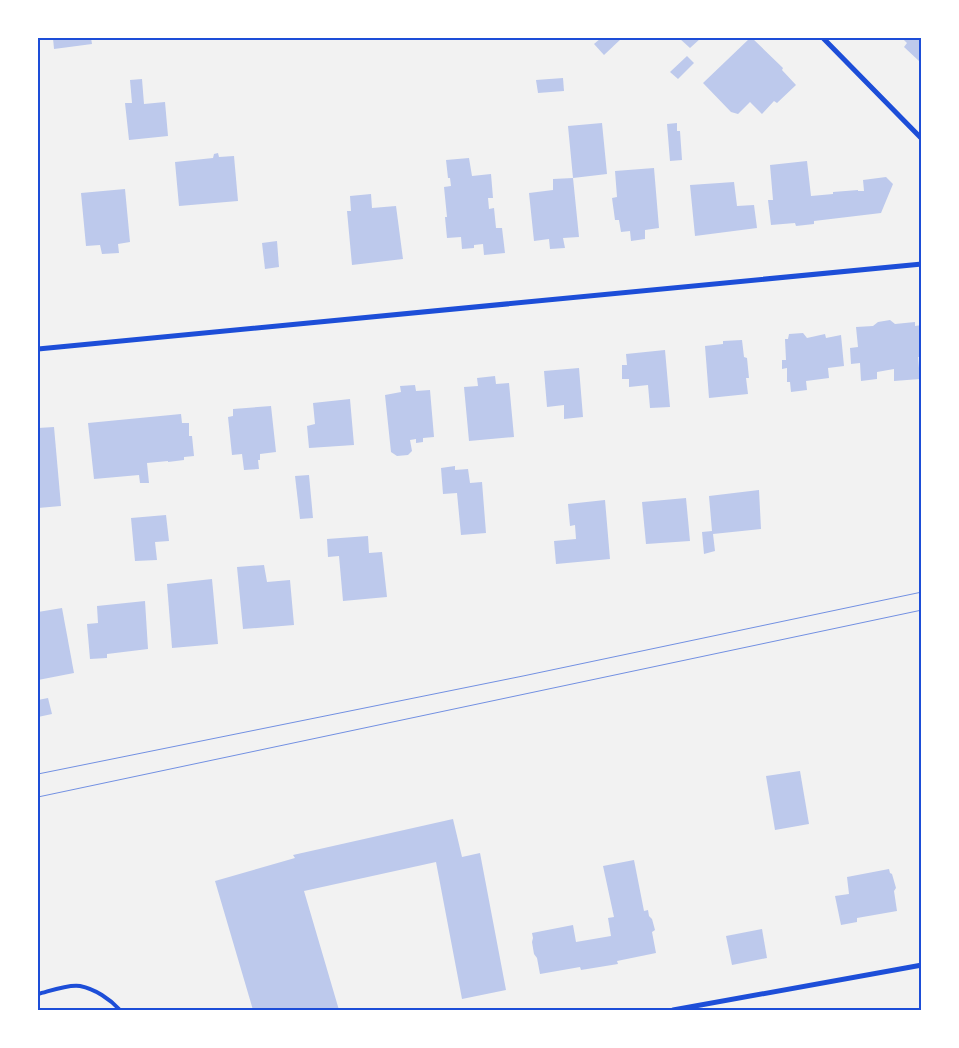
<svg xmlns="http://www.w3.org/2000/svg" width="959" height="1048" viewBox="0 0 959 1048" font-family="Literata,serif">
  <rect width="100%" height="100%" fill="#f2f2f2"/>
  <g fill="#bdc9ec">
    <polygon points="53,38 91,38 92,44 54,49"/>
    <polygon points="601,38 622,38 604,55 594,44"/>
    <polygon points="679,38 701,38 690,48"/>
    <polygon points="750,38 752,38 783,68 782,70 796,85 777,103 774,101 762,114 750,102 738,114 731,112 703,83"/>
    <polygon points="902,38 922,38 922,59 919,61 904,47 907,43"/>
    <polygon points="687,56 694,63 678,79 670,72"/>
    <polygon points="563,78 564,91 538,93 536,80"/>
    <polygon points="142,79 144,104 165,102 168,136 129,140 125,103 132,103 130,80"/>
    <polygon points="602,123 607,174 573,178 579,237 563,238 565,248 550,249 549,239 534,241 529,193 553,190 553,179 573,178 568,126"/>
    <polygon points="677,123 677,131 680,131 682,160 670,161 667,124"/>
    <polygon points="218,153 219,157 234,156 238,201 179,206 175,162 213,158 214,154"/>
    <polygon points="469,158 472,176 491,174 493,198 488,198 489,209 494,208 496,228 502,228 505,253 484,255 483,244 474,245 474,248 462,249 461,237 447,238 445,217 447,217 444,187 451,186 450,178 448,178 446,160"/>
    <polygon points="807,161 811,196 833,194 833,192 858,190 858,191 864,191 863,180 886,177 893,184 881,213 814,221 814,224 796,226 795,223 771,225 768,200 773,200 770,165"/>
    <polygon points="654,168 659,228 645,230 645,239 631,241 630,231 621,232 619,220 615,220 612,198 617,197 615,171"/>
    <polygon points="734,182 737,206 754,205 757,228 695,236 690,185"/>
    <polygon points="125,189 130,242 118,244 119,253 102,254 100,245 86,246 81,193"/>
    <polygon points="371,194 372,208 396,206 403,259 352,265 347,211 351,211 350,196"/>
    <polygon points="277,241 279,267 265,269 262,243"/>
    <polygon points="890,320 895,324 915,322 915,326 922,325 922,357 918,357 920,379 894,381 894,369 877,372 877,379 861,381 860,363 851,364 850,348 858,347 856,327 873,326 878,322"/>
    <polygon points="803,333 807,338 825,334 826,338 841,335 844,366 828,368 829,378 806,381 807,390 791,392 790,382 787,382 787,368 782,369 782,360 786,360 785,339 788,339 789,334"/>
    <polygon points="742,340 744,357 747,358 749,378 746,378 748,394 709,398 705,346 723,344 723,341"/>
    <polygon points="665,350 670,407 650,408 648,385 629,387 629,379 622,379 622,365 627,365 626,354"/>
    <polygon points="579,368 583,417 564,419 564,405 547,407 544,371"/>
    <polygon points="495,376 496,384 509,383 514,437 469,441 464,387 478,386 477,378"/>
    <polygon points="415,385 416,391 430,390 434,437 423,438 423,442 416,443 416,439 410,440 412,451 408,455 397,456 391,452 385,395 401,392 400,386"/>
    <polygon points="350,399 354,445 309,448 307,426 315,424 313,403"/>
    <polygon points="271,406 276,452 260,454 260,460 258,460 259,469 244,470 242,454 232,455 228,417 233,416 233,409"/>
    <polygon points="181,414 182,423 189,423 189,436 192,436 194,456 184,457 184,460 168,462 168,461 147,463 149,483 140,483 139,475 94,479 88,423"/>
    <polygon points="54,427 61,506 38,508 38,428"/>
    <polygon points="455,466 455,470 468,469 470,483 482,482 486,533 461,535 457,493 443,494 441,468"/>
    <polygon points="309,475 313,518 300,519 295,476"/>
    <polygon points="759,490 761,529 713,534 715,551 704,554 702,532 712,531 709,496"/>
    <polygon points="686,498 690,541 646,544 642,502"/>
    <polygon points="605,500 610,559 556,564 554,541 576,539 575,525 570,526 568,504"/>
    <polygon points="166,515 169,541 155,542 157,560 135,561 131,518"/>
    <polygon points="368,536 369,553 382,552 387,597 343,601 339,556 328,557 327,539"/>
    <polygon points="264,565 267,582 290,580 294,625 243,629 237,567"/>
    <polygon points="212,579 218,644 172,648 167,584"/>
    <polygon points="145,601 148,649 107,654 107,658 90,659 87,624 98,623 97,606"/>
    <polygon points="62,608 74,673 38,680 38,612"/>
    <polygon points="48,698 52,714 38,717 38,700"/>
    <polygon points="800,771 809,824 775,830 766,776"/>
    <polygon points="453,819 462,857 480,853 506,990 462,999 436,862 304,891 339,1010 253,1010 215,881 295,858 293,855"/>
    <polygon points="634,860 644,911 648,910 649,916 652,919 655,930 652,932 656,953 617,961 618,964 581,970 580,967 540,974 537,958 534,954 532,942 533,938 532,933 573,925 576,942 611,936 608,918 614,917 603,866"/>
    <polygon points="889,869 890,873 892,874 896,888 894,891 897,911 857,918 857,922 841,925 835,896 849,894 847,877"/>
    <polygon points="762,929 767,958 732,965 726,936"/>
  </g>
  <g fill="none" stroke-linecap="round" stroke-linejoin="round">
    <path stroke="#1d4ed8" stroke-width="4" d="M38,994C50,991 68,984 80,986C95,989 110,999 120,1010"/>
    <g stroke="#1d4ed8" stroke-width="5">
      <polyline points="823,38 922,139"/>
      <polyline points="38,349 922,264"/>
      <polyline points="673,1010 922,965"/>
    </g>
    <g stroke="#7290e2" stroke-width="1">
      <polyline points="38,774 523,676 922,592"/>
      <polyline points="38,797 922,610"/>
    </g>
  </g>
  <rect width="959" height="1048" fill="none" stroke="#ffffff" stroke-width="78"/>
  <rect x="39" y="39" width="881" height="970" fill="none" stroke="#1d4ed8" stroke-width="2"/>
</svg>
